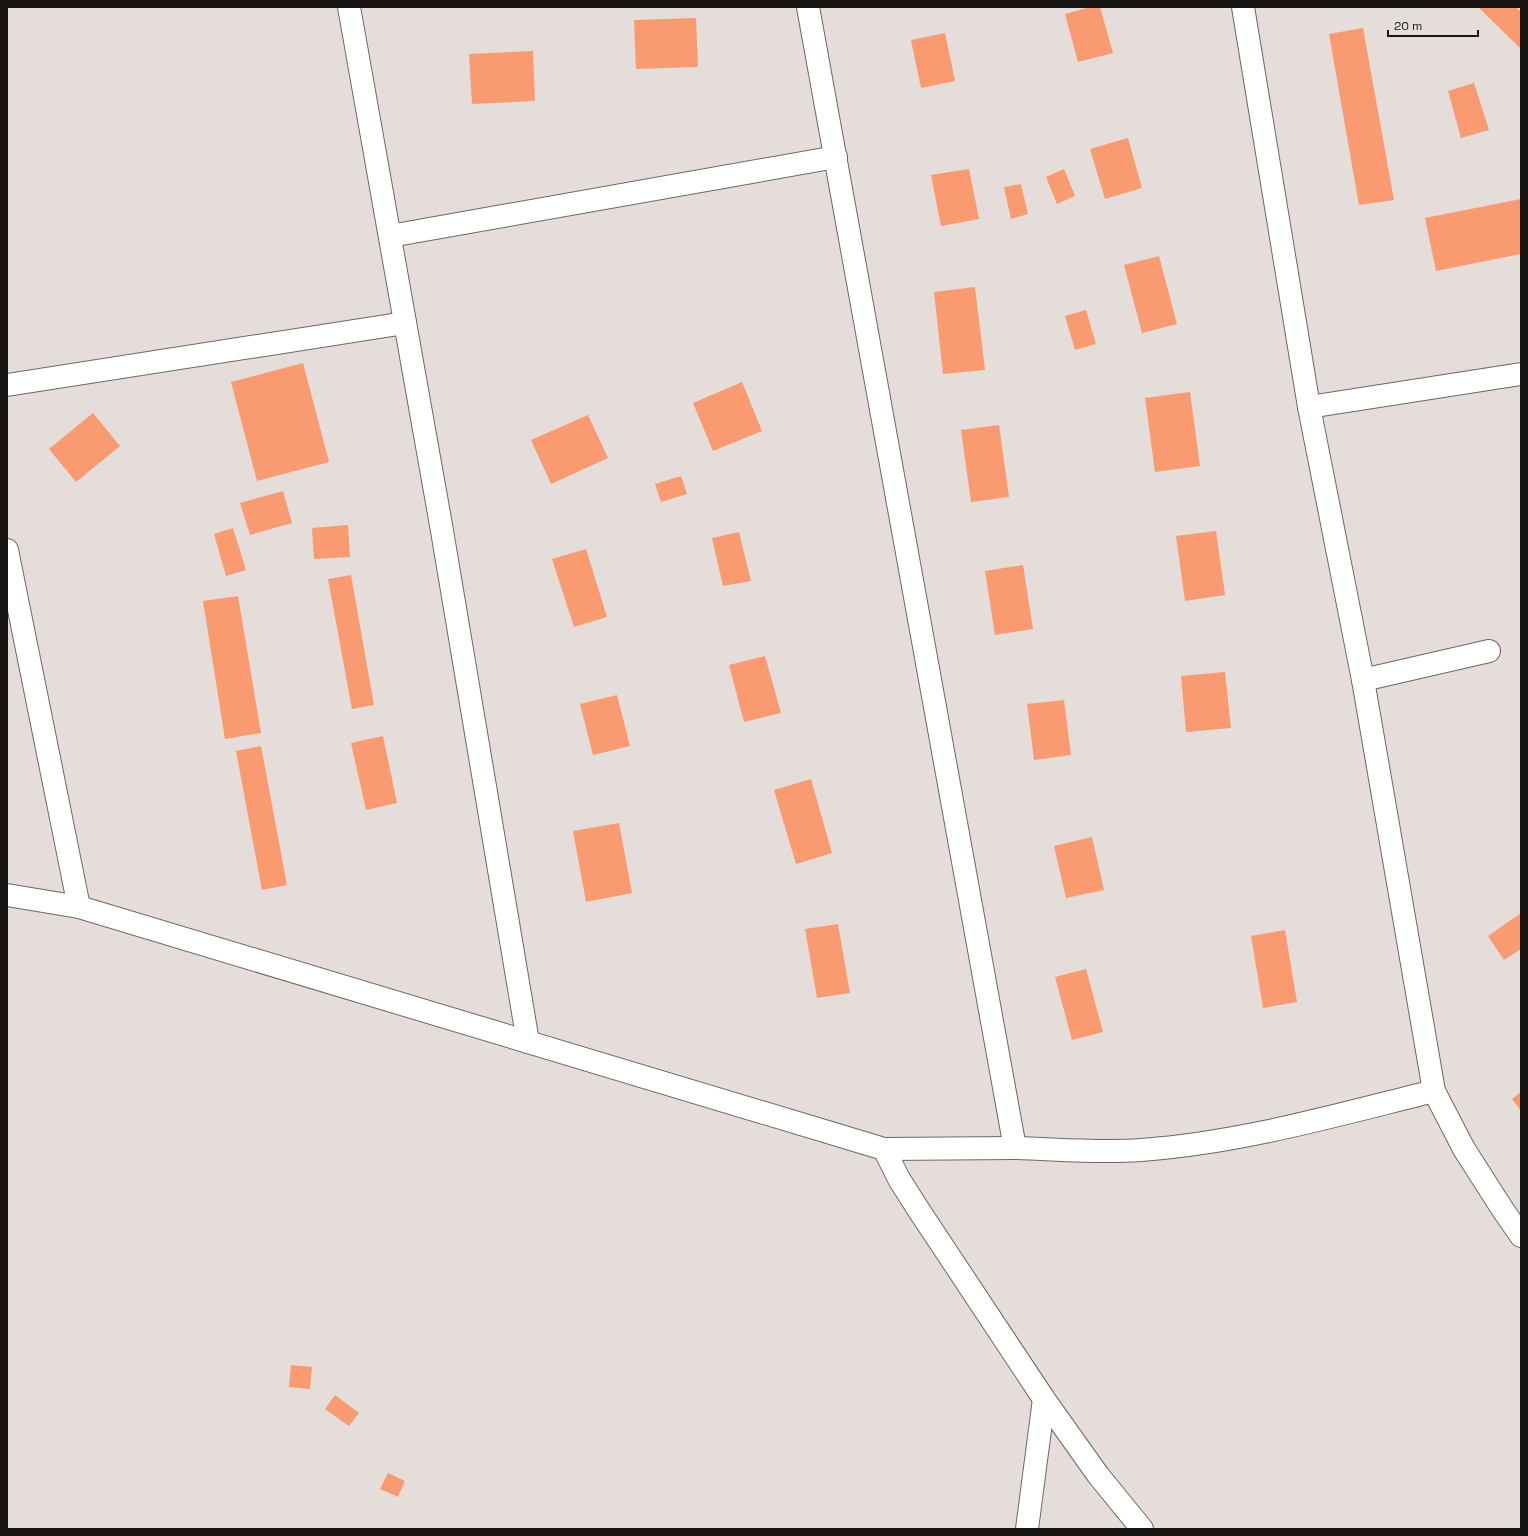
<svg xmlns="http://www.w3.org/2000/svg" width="1528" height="1536" viewBox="0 0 1528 1536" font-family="'Space Grotesk',sans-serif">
  <rect width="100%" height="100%" fill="#e4ddda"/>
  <g fill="#f99a70">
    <polygon points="1090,7 1100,7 1113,53 1078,62 1065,14"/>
    <polygon points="1478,7 1516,7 1521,12 1521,49"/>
    <polygon points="696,18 698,67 636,69 634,20"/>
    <polygon points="1363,28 1394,200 1359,205 1329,34"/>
    <polygon points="945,33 955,81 921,88 911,40"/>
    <polygon points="533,51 535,101 472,104 469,54"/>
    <polygon points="1474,83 1489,130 1461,138 1448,91"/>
    <polygon points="1128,138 1142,188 1105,199 1090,149"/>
    <polygon points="969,169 979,219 941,226 931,175"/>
    <polygon points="1064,169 1075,196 1057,204 1046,177"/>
    <polygon points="1021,184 1028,214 1011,219 1004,187"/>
    <polygon points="1521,199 1521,254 1436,271 1425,218"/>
    <polygon points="1159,256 1177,324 1142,333 1124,265"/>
    <polygon points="975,287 985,370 943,374 934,292"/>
    <polygon points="1086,310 1096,344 1075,350 1065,316"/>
    <polygon points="303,363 329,462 257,481 231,382"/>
    <polygon points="742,382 762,431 713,451 693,403"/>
    <polygon points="1190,392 1200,466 1155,472 1145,398"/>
    <polygon points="93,413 120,446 76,482 49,449"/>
    <polygon points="588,415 608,458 551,484 531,440"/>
    <polygon points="999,425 1009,497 971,502 961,430"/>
    <polygon points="681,476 687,494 661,502 655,484"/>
    <polygon points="283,491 292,523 250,535 240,503"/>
    <polygon points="348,525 350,557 314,559 312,528"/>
    <polygon points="233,528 246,570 226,576 214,534"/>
    <polygon points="1216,531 1225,595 1185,601 1176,536"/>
    <polygon points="739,532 751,581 723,586 712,538"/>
    <polygon points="586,549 607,617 574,627 552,559"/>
    <polygon points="1023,565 1033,629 995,635 985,571"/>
    <polygon points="351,575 374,705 352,709 328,579"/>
    <polygon points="238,596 261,733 225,739 203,601"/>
    <polygon points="765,656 781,713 744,722 729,665"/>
    <polygon points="1225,672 1231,728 1186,732 1181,676"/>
    <polygon points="617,695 630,746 593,755 580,704"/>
    <polygon points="1064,700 1071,755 1034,760 1027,704"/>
    <polygon points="383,736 397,803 366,810 351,743"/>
    <polygon points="261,746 287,885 262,890 236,751"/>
    <polygon points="811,779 832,853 796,864 774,790"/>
    <polygon points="619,823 632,893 586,902 573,831"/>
    <polygon points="1092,837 1104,890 1066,898 1054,846"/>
    <polygon points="1521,913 1521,949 1504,960 1488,936"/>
    <polygon points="838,924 850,993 817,998 805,929"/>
    <polygon points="1285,930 1297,1002 1263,1008 1251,936"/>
    <polygon points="1086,969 1103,1032 1072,1040 1055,977"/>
    <polygon points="1521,1092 1521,1111 1512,1099"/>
    <polygon points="291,1365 312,1367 310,1389 289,1387"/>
    <polygon points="335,1395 359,1413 349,1426 325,1409"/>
    <polygon points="388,1473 405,1481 398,1497 380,1489"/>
  </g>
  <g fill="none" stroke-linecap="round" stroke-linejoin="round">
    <g stroke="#6d6764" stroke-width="24">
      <g id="minor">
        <polyline points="349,7 441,525 528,1042"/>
        <polyline points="808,7 1015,1148"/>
        <polyline points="1243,7 1309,407 1363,680 1434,1091 1464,1149 1503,1210 1521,1236"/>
        <polyline points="390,236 836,157"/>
        <polyline points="7,385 405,323"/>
        <polyline points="1309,407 1521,374"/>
        <polyline points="7,550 79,907"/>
        <polyline points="1363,680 1489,651"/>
        <polyline points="7,895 79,907 884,1149 899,1179 918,1209 1044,1399 1098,1475 1142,1529"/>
        <path d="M884,1149C927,1149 971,1148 1014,1148C1056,1149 1098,1153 1141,1150C1240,1143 1337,1115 1434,1091"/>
        <polyline points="1027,1529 1044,1399"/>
      </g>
    </g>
    <use href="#minor" stroke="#fff" stroke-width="22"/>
  </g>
  <rect width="1528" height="1536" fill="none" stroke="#181615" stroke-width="16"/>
  <path d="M1388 30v6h90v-6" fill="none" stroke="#181615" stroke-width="2"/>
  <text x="1394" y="30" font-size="12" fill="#181615" stroke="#e4ddda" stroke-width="3" paint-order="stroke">20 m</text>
</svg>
